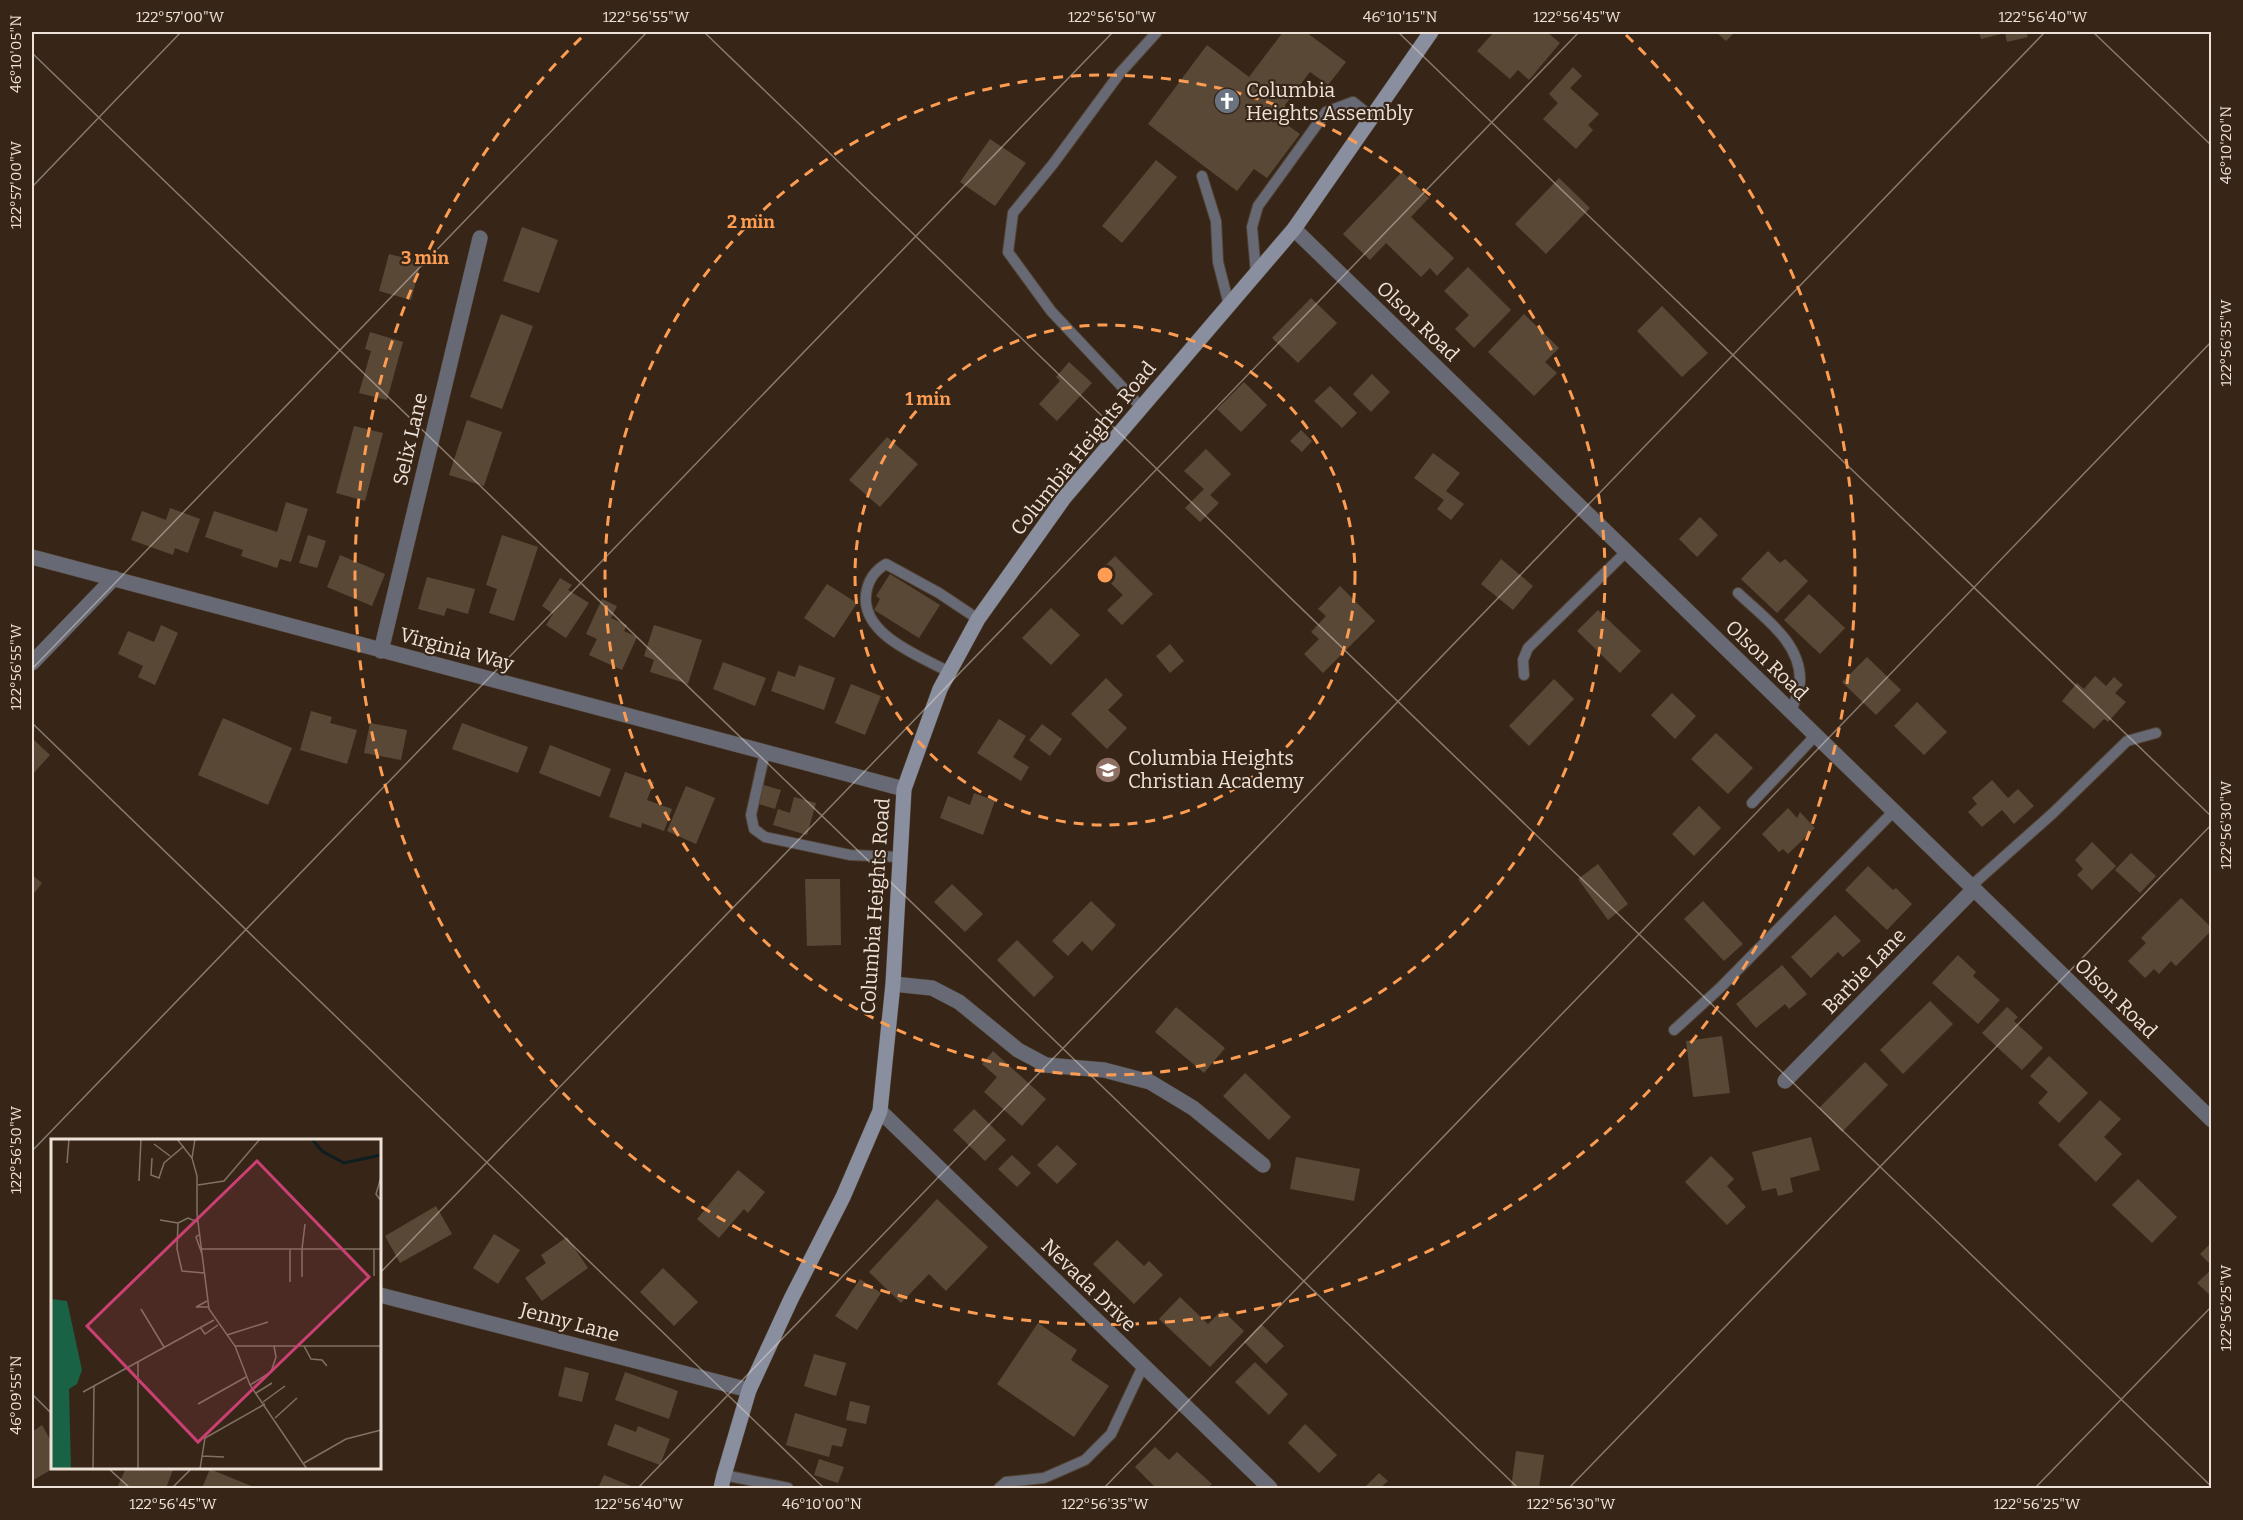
<svg xmlns="http://www.w3.org/2000/svg" width="2243" height="1520" viewBox="0 0 2243 1520" font-family="Bitter,serif">
  <rect width="100%" height="100%" fill="#372617"/>
  <g fill="#5a4837">
    <polygon points="1283,32 1306,32 1346,62 1328,85 1310,72 1276,117 1300,134 1267,178 1254,169 1237,191 1148,124 1207,45 1249,77"/>
    <polygon points="1494,32 1547,32 1560,43 1529,80 1518,70 1510,79 1477,51"/>
    <polygon points="1716,32 1735,32 1726,41"/>
    <polygon points="1979,32 2026,32 2028,37 2007,42 2005,33 1981,39"/>
    <polygon points="1573,67 1582,76 1570,88 1599,114 1588,125 1593,130 1576,149 1543,119 1558,103 1549,94"/>
    <polygon points="990,139 1026,163 995,206 960,182"/>
    <polygon points="1156,160 1177,177 1122,243 1102,226"/>
    <polygon points="1402,172 1429,198 1411,217 1454,258 1437,276 1430,268 1421,277 1386,243 1370,260 1343,234"/>
    <polygon points="1559,178 1590,208 1546,254 1515,224"/>
    <polygon points="522,227 558,240 539,293 503,281"/>
    <polygon points="389,254 421,262 411,300 379,291"/>
    <polygon points="1468,267 1511,310 1474,348 1455,329 1469,315 1444,291"/>
    <polygon points="1311,298 1337,323 1298,363 1272,338"/>
    <polygon points="1662,306 1708,353 1682,377 1637,331"/>
    <polygon points="501,314 533,326 502,409 470,397"/>
    <polygon points="1524,314 1559,348 1545,362 1557,373 1534,396 1488,352"/>
    <polygon points="370,332 403,342 387,400 359,393 371,351 365,349"/>
    <polygon points="1069,362 1092,383 1057,421 1039,404 1060,381 1056,377"/>
    <polygon points="1372,374 1390,392 1371,412 1353,394"/>
    <polygon points="1244,382 1267,405 1241,432 1217,409"/>
    <polygon points="1330,386 1357,413 1342,428 1314,401"/>
    <polygon points="467,420 502,432 484,486 449,475"/>
    <polygon points="354,426 383,433 365,501 336,493"/>
    <polygon points="1301,430 1312,441 1302,452 1290,441"/>
    <polygon points="887,437 918,464 880,507 849,480"/>
    <polygon points="1206,449 1231,474 1210,495 1219,503 1200,522 1185,508 1204,489 1184,471"/>
    <polygon points="1433,453 1460,473 1446,491 1464,504 1451,520 1437,509 1444,500 1414,478"/>
    <polygon points="286,502 308,509 291,562 280,559 277,568 241,556 243,550 205,537 214,511 277,532"/>
    <polygon points="170,508 200,519 188,553 175,548 173,555 131,540 142,511 166,520"/>
    <polygon points="1700,517 1718,535 1697,557 1679,539"/>
    <polygon points="308,535 326,541 317,568 299,563"/>
    <polygon points="502,535 538,547 514,621 489,613 497,589 486,585"/>
    <polygon points="1768,551 1780,563 1785,559 1808,581 1777,613 1741,579"/>
    <polygon points="340,555 385,574 372,606 327,587"/>
    <polygon points="1115,556 1153,594 1122,625 1107,610 1123,595 1099,572"/>
    <polygon points="1501,559 1533,586 1513,610 1481,584"/>
    <polygon points="890,574 940,605 919,638 874,610 880,599 876,596"/>
    <polygon points="427,577 475,589 468,614 447,608 444,616 418,609"/>
    <polygon points="560,578 572,585 568,590 589,603 566,638 546,625 553,614 542,606"/>
    <polygon points="827,584 857,603 834,638 804,618"/>
    <polygon points="1340,586 1375,621 1323,673 1304,654 1319,639 1311,632 1326,616 1318,609"/>
    <polygon points="1809,594 1845,628 1820,654 1784,620"/>
    <polygon points="602,599 617,606 611,618 627,625 624,631 637,637 622,670 589,655 597,639 586,634"/>
    <polygon points="1051,608 1080,635 1051,665 1022,638"/>
    <polygon points="1598,610 1641,651 1620,673 1577,631"/>
    <polygon points="161,625 178,633 155,685 138,677 143,666 118,654 128,631 154,642"/>
    <polygon points="654,625 702,640 688,684 650,672 654,660 644,656"/>
    <polygon points="1170,644 1184,661 1170,673 1156,656"/>
    <polygon points="1867,657 1901,690 1876,715 1842,682"/>
    <polygon points="723,662 766,678 755,706 713,689"/>
    <polygon points="799,665 835,678 824,710 771,691 778,671 795,677"/>
    <polygon points="2095,676 2106,686 2114,677 2123,685 2115,693 2126,702 2108,722 2104,719 2094,729 2062,701 2077,683 2084,689"/>
    <polygon points="1106,678 1123,695 1108,710 1127,728 1107,749 1071,714"/>
    <polygon points="1554,679 1574,699 1529,746 1509,726"/>
    <polygon points="851,684 881,696 865,735 835,723"/>
    <polygon points="1672,693 1696,716 1675,739 1651,715"/>
    <polygon points="1917,702 1947,732 1924,755 1894,726"/>
    <polygon points="311,711 332,717 330,723 357,730 347,764 300,750"/>
    <polygon points="223,718 292,748 268,805 198,775"/>
    <polygon points="999,719 1026,736 1013,757 1029,767 1021,781 977,753"/>
    <polygon points="370,723 407,730 401,760 364,753"/>
    <polygon points="462,723 528,747 518,773 452,749"/>
    <polygon points="1042,724 1062,739 1050,756 1029,740"/>
    <polygon points="1716,733 1753,768 1728,794 1691,759"/>
    <polygon points="32,738 50,755 32,775"/>
    <polygon points="550,745 611,769 600,797 539,773"/>
    <polygon points="625,772 654,782 647,800 672,809 664,831 642,823 641,828 609,817"/>
    <polygon points="1992,780 2008,798 2018,789 2034,806 2014,824 2002,810 1982,827 1968,812 1977,804 1972,798"/>
    <polygon points="760,784 781,790 775,809 755,803"/>
    <polygon points="686,786 715,798 696,844 667,831"/>
    <polygon points="974,793 995,801 983,835 940,818 948,796 970,805"/>
    <polygon points="794,797 816,803 807,835 773,825 778,809 790,813"/>
    <polygon points="1699,806 1721,828 1694,856 1672,834"/>
    <polygon points="1788,808 1797,818 1800,812 1815,828 1788,854 1783,849 1779,852 1762,834"/>
    <polygon points="2092,842 2116,866 2092,890 2077,875 2083,869 2075,860"/>
    <polygon points="2131,853 2156,876 2140,893 2115,870"/>
    <polygon points="1598,864 1628,904 1608,920 1578,879"/>
    <polygon points="1868,866 1893,890 1896,888 1912,904 1887,930 1845,890"/>
    <polygon points="32,875 42,883 32,896"/>
    <polygon points="805,879 840,879 841,945 807,946"/>
    <polygon points="952,884 983,914 965,932 934,902"/>
    <polygon points="2181,898 2212,928 2212,930 2176,966 2171,961 2159,974 2154,969 2145,978 2128,961 2146,943 2141,938"/>
    <polygon points="1091,901 1116,925 1092,951 1082,941 1068,956 1052,941"/>
    <polygon points="1703,901 1743,944 1724,961 1684,919"/>
    <polygon points="1835,915 1861,941 1843,957 1838,952 1811,978 1791,957"/>
    <polygon points="1017,940 1054,977 1034,997 997,960"/>
    <polygon points="1958,955 1976,972 1973,976 2000,1000 1978,1024 1932,983"/>
    <polygon points="1782,965 1807,994 1789,1009 1785,1004 1756,1028 1736,1004"/>
    <polygon points="1930,1001 1953,1024 1903,1074 1880,1050"/>
    <polygon points="1176,1007 1225,1048 1204,1073 1155,1032"/>
    <polygon points="2007,1007 2018,1017 2014,1021 2043,1048 2022,1070 1982,1033"/>
    <polygon points="1722,1036 1730,1093 1693,1097 1686,1041"/>
    <polygon points="993,1051 1046,1099 1022,1126 984,1092 997,1077 982,1064"/>
    <polygon points="2049,1056 2088,1093 2059,1123 2038,1103 2048,1092 2030,1076"/>
    <polygon points="1865,1062 1888,1085 1842,1132 1819,1108"/>
    <polygon points="1245,1073 1291,1117 1269,1140 1223,1096"/>
    <polygon points="2100,1100 2121,1119 2104,1137 2122,1154 2096,1182 2058,1145"/>
    <polygon points="974,1109 1006,1140 985,1161 953,1130"/>
    <polygon points="1811,1137 1820,1170 1790,1178 1793,1192 1778,1196 1776,1188 1762,1191 1752,1152"/>
    <polygon points="1057,1145 1077,1164 1057,1184 1037,1165"/>
    <polygon points="1012,1155 1031,1173 1017,1187 998,1169"/>
    <polygon points="1711,1156 1734,1179 1727,1186 1746,1207 1727,1225 1685,1182"/>
    <polygon points="1296,1157 1360,1169 1354,1201 1290,1189"/>
    <polygon points="738,1170 765,1192 748,1213 744,1209 719,1238 697,1219"/>
    <polygon points="2138,1179 2177,1217 2152,1243 2112,1205"/>
    <polygon points="937,1199 988,1247 946,1291 929,1274 901,1303 869,1272"/>
    <polygon points="436,1206 452,1234 400,1263 385,1236"/>
    <polygon points="494,1234 520,1250 498,1284 473,1268"/>
    <polygon points="567,1237 588,1268 542,1301 525,1278 546,1263 541,1255"/>
    <polygon points="1117,1240 1144,1266 1149,1261 1163,1275 1134,1304 1093,1264"/>
    <polygon points="2212,1242 2212,1266 2200,1254"/>
    <polygon points="663,1268 698,1302 674,1326 640,1292"/>
    <polygon points="2212,1269 2212,1297 2197,1283"/>
    <polygon points="860,1279 881,1293 857,1330 835,1316"/>
    <polygon points="1180,1297 1208,1324 1222,1310 1244,1331 1210,1367 1159,1319"/>
    <polygon points="1038,1323 1077,1350 1071,1360 1109,1386 1074,1437 997,1384"/>
    <polygon points="1261,1324 1284,1346 1266,1364 1244,1342"/>
    <polygon points="814,1354 846,1363 836,1396 804,1386"/>
    <polygon points="1255,1362 1288,1394 1269,1415 1235,1382"/>
    <polygon points="565,1367 589,1373 582,1402 558,1396"/>
    <polygon points="625,1372 678,1391 669,1419 615,1400"/>
    <polygon points="850,1401 870,1406 866,1424 846,1420"/>
    <polygon points="795,1413 847,1429 842,1447 832,1445 829,1457 786,1445"/>
    <polygon points="615,1424 636,1432 638,1426 670,1439 660,1465 607,1445"/>
    <polygon points="1305,1424 1337,1455 1319,1473 1288,1443"/>
    <polygon points="42,1425 52,1443 52,1469 32,1481 32,1432"/>
    <polygon points="1155,1447 1169,1460 1177,1452 1212,1484 1207,1488 1156,1488 1135,1467"/>
    <polygon points="1516,1451 1544,1455 1539,1488 1511,1488"/>
    <polygon points="819,1459 844,1467 838,1483 814,1475"/>
    <polygon points="126,1468 168,1468 173,1470 166,1488 117,1488"/>
    <polygon points="210,1469 256,1488 202,1488"/>
    <polygon points="1379,1473 1388,1481 1380,1488 1364,1488"/>
    <polygon points="604,1475 636,1488 598,1488"/>
  </g>
  <g fill="none" stroke-linecap="round" stroke-linejoin="round">
    <g stroke="#544436" stroke-width="12">
      <g id="lane">
        <polyline points="1202,176 1216,221 1218,262 1229,305"/>
        <polyline points="1256,273 1252,227 1258,206 1326,112 1353,102 1372,117"/>
        <polyline points="1141,407 1051,311 1008,252 1013,213 1053,164 1120,73 1157,32"/>
        <path d="M1738,593C1763,617 1801,642 1800,681C1800,691 1794,702 1791,712"/>
        <path d="M949,672C920,656 861,635 866,594C868,580 874,571 886,564L939,593L978,619"/>
        <polyline points="1524,675 1523,660 1528,648 1626,552"/>
        <polyline points="765,752 751,815 754,829 765,837 850,855 900,857"/>
        <polyline points="1752,803 1815,736"/>
        <polyline points="1970,887 2052,814 2127,741 2156,733"/>
        <polyline points="1674,1030 1720,988 1893,812"/>
        <polyline points="724,1475 788,1488"/>
        <polyline points="999,1488 1006,1482 1044,1478 1085,1460 1111,1434 1143,1366"/>
      </g>
    </g>
    <g stroke="#544436" stroke-width="16">
      <g id="street">
        <polyline points="1294,229 2212,1120"/>
        <polyline points="32,557 904,789"/>
        <polyline points="381,651 480,238"/>
        <polyline points="32,663 114,578"/>
        <polyline points="893,984 932,988 959,1002 1018,1050 1046,1065 1104,1070 1150,1082 1193,1108 1263,1165"/>
        <polyline points="1785,1081 1973,890"/>
        <polyline points="880,1111 1270,1488"/>
        <polyline points="380,1295 749,1390"/>
      </g>
    </g>
    <g stroke="#544436" stroke-width="16">
      <polyline id="secondary" points="721,1488 724,1475 749,1390 791,1299 843,1197 880,1111 893,984 904,789 940,689 978,619 1064,498 1294,229 1431,32"/>
    </g>
    <use href="#lane" stroke="#676a75" stroke-width="10"/>
    <use href="#street" stroke="#676a75" stroke-width="15"/>
    <use href="#secondary" stroke="#8a8f9f" stroke-width="15"/>
  </g>
  <path fill="none" stroke="#eee1d8" stroke-width="1.5" stroke-opacity="0.45" d="M704,32L2212,1487M1398,32L2212,817M2093,32L2212,146M32,53L1518,1488M32,187L181,32M32,669L647,32M32,723L824,1488M32,1151L1113,32M380,1273L1579,32M32,1394L52,1414M108,1468L130,1488M172,1488L192,1468M638,1488L2045,32M1104,1488L2212,341M1569,1488L2212,824M2035,1488L2212,1306"/>
  <g fill="none" stroke="#fc9d53" stroke-width="3" stroke-dasharray="10 8">
    <circle cx="1105" cy="575" r="250"/>
    <circle cx="1105" cy="575" r="500"/>
    <path d="M1626 35A750 750 0 1 1 584 35"/>
  </g>
  <defs>
    <g id="church-disc" transform="scale(1.35)"><circle r="9.5" fill="#6b7280" stroke="#372617"/><path d="M-1.2-6h2.4v3.5h3.3v2.4h-3.3V6h-2.4V-.1h-3.3v-2.4h3.3Z" fill="#fff"/></g>
    <g id="school-disc" transform="scale(1.35)"><circle r="9.5" fill="#8d6e63" stroke="#372617"/><path d="M0-5L7-2L0 1L-7-2ZM-4 1L0 2.5L4 1V4Q0 6-4 4Z" fill="#fff"/></g>
  </defs>
  <g fill-rule="evenodd">
    <use href="#church-disc" x="1227" y="101"/>
    <use href="#school-disc" x="1108" y="770"/>
  </g>
  <g text-anchor="middle" dominant-baseline="central" stroke-width="4.5" stroke-linejoin="round" paint-order="stroke">
    <g font-size="20" fill="#eee1d8" stroke="#372617" text-anchor="start">
      <text x="1246" y="90">Columbia<tspan x="1246" dy="23">Heights Assembly</tspan></text>
      <text x="1128" y="758">Columbia Heights<tspan x="1128" dy="23">Christian Academy</tspan></text>
    </g>
    <g font-size="20" fill="#eee1d8" stroke="#372617">
      <text transform="translate(1418 321) rotate(44)">Olson Road</text>
      <text transform="translate(410 439) rotate(-77)">Selix Lane</text>
      <text transform="translate(1083 448) rotate(-51)">Columbia Heights Road</text>
      <text transform="translate(457 649) rotate(15)">Virginia Way</text>
      <text transform="translate(1767 660) rotate(44)">Olson Road</text>
      <text transform="translate(875 906) rotate(-86)">Columbia Heights Road</text>
      <text transform="translate(1864 971) rotate(-46)">Barbie Lane</text>
      <text transform="translate(2116 998) rotate(44)">Olson Road</text>
      <text transform="translate(1089 1285) rotate(44)">Nevada Drive</text>
      <text transform="translate(570 1322) rotate(15)">Jenny Lane</text>
    </g>
  </g>
  <g transform="translate(51 1139)">
    <rect width="330" height="330" fill="#372617"/>
    <path d="M0,160L16,162L31,231L26,245L18,250L20,330H0Z" fill="#1a6245"/>
    <path fill="none" stroke="#0e1d20" stroke-width="3" d="M261,0L271,12L293,24L330,16"/>
    <path fill="none" stroke="#807164" stroke-width="1.5" d="M126,0L141,19L146,37V75L158,170L184,207L199,246L256,330M103,5L119,17M101,19L100,36L108,39L113,24L133,7M141,19L144,0M16,24L18,0M330,38L325,55L330,62M88,42L90,0M147,46L173,42L209,0M109,81L127,84M147,83L137,79L127,84L126,110L131,132L153,134M149,95L145,98L151,115M151,110H330M251,110L254,85M323,137V110M251,138V110M239,143V110M156,162L145,168H157M90,170L113,208M149,188L154,195L167,186M176,196L217,183M184,207H330M253,207L260,220L271,221L276,227M199,246L220,233L225,218L223,207M32,253L163,181M205,254L221,244M212,263L234,247M147,265L195,238M224,279L246,259M151,317L173,318M253,324L295,300L330,291M42,330L43,247M87,330V223M149,330L154,299L214,265"/>
    <path fill="#cb4074" fill-opacity="0.15" stroke="#cb4074" stroke-width="3" d="M206,22L318,138L147,303L36,187Z"/>
    <rect width="330" height="330" fill="none" stroke="#eee1d8" stroke-width="3"/>
  </g>
  <circle cx="1105" cy="575" r="9" fill="#fc9d53" stroke="#372617" stroke-width="3"/>
  <g font-size="18" text-anchor="middle" font-weight="bold" fill="#fc9d53" stroke="#372617" stroke-width="4.5" stroke-linejoin="round" paint-order="stroke">
    <text x="751" y="228">2 min</text>
    <text x="425" y="264">3 min</text>
    <text x="928" y="405">1 min</text>
  </g>
  <rect width="2243" height="1520" fill="none" stroke="#372617" stroke-width="66"/>
  <rect x="33" y="33" width="2177" height="1454" fill="none" stroke="#eee1d8" stroke-width="2"/>
  <g font-size="15" text-anchor="middle" fill="#eee1d8">
    <text x="180" y="22">122°57'00"W</text>
    <text x="646" y="22">122°56'55"W</text>
    <text x="1112" y="22">122°56'50"W</text>
    <text x="1400" y="22">46°10'15"N</text>
    <text x="1577" y="22">122°56'45"W</text>
    <text x="2043" y="22">122°56'40"W</text>
    <text transform="translate(16 54) rotate(-90)" y="5">46°10'05"N</text>
    <text transform="translate(2226 145) rotate(-90)" y="5">46°10'20"N</text>
    <text transform="translate(16 185) rotate(-90)" y="5">122°57'00"W</text>
    <text transform="translate(2226 343) rotate(-90)" y="5">122°56'35"W</text>
    <text transform="translate(16 667) rotate(-90)" y="5">122°56'55"W</text>
    <text transform="translate(2226 825) rotate(-90)" y="5">122°56'30"W</text>
    <text transform="translate(16 1150) rotate(-90)" y="5">122°56'50"W</text>
    <text transform="translate(2226 1308) rotate(-90)" y="5">122°56'25"W</text>
    <text transform="translate(16 1395) rotate(-90)" y="5">46°09'55"N</text>
    <text x="173" y="1509">122°56'45"W</text>
    <text x="639" y="1509">122°56'40"W</text>
    <text x="822" y="1509">46°10'00"N</text>
    <text x="1105" y="1509">122°56'35"W</text>
    <text x="1571" y="1509">122°56'30"W</text>
    <text x="2037" y="1509">122°56'25"W</text>
  </g>
</svg>
